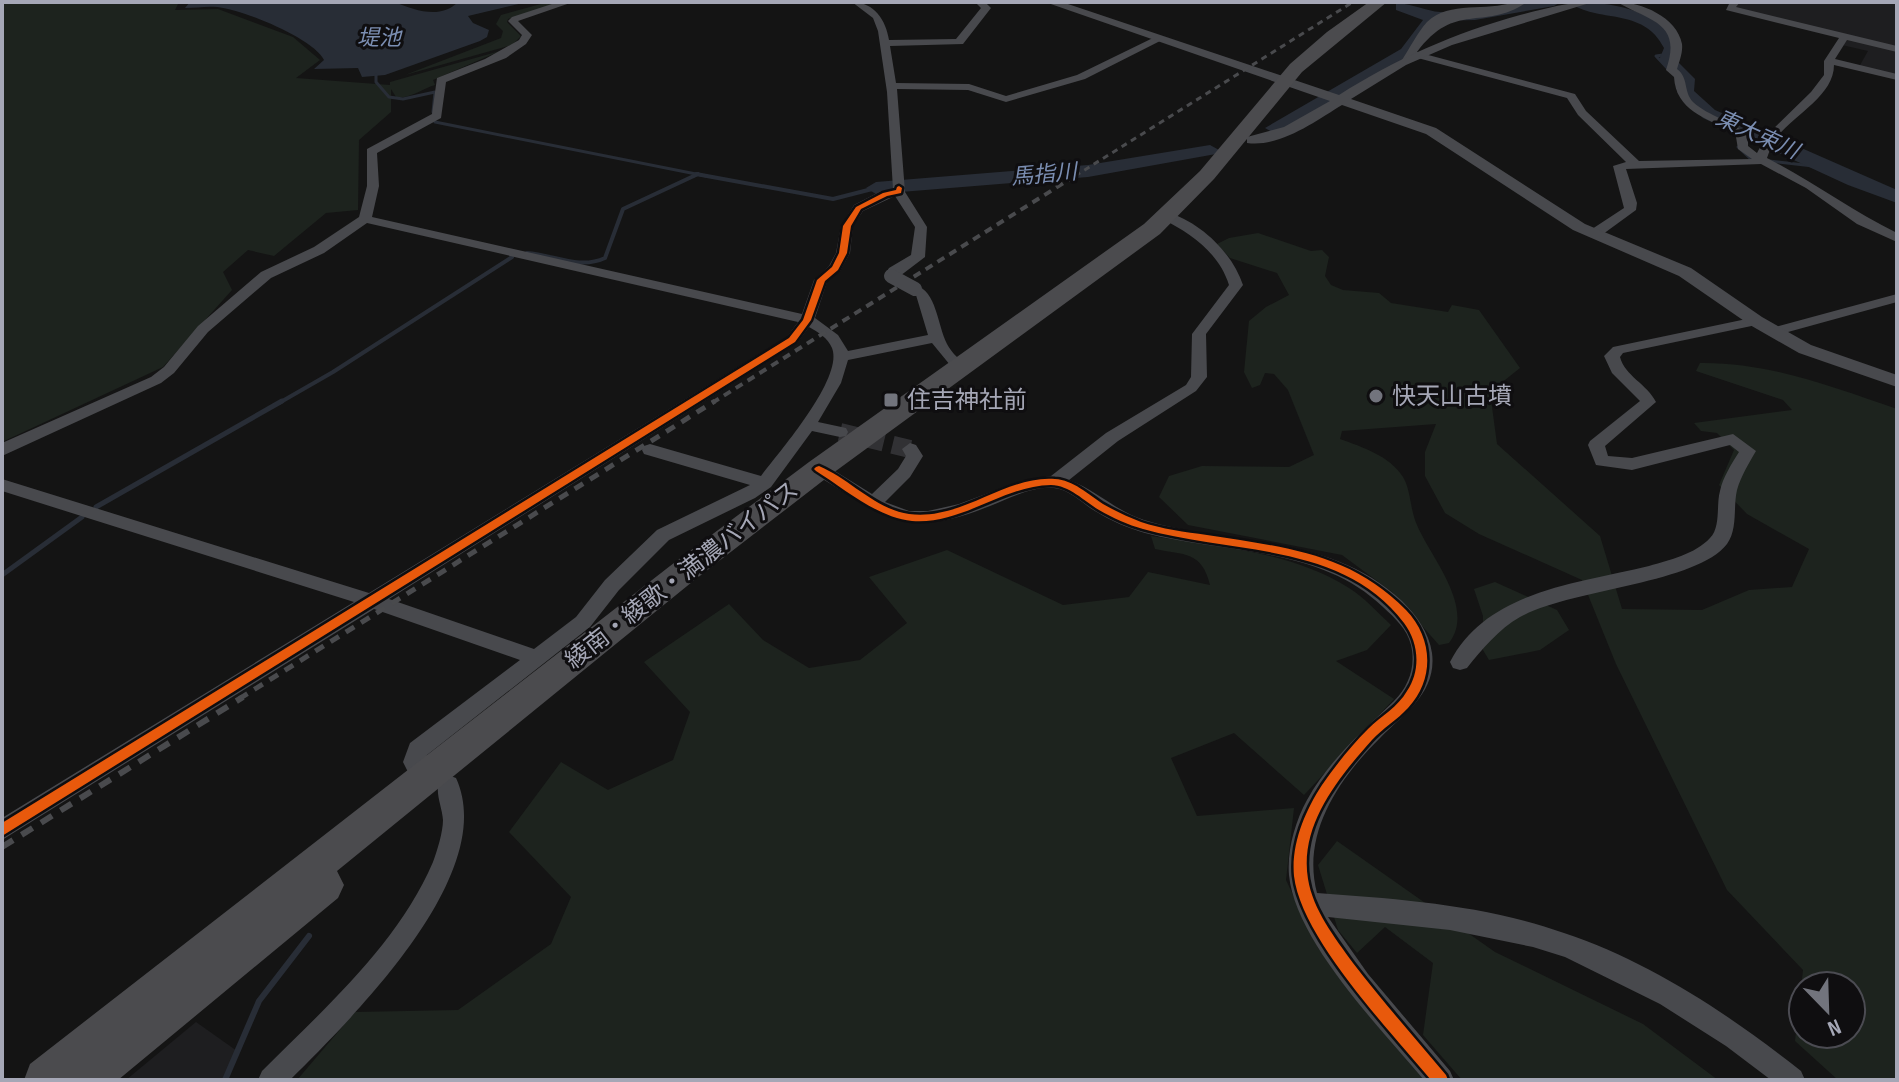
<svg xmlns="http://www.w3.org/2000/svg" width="1899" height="1082" viewBox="0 0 1899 1082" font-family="'Sofia Sans Condensed','Noto Sans JP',sans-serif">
  <rect width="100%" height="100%" fill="#141414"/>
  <g fill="#1e1e20">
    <polygon points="1739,2 1897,3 1897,48 1731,8"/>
    <polygon points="1847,39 1897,50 1897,76 1859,67 1868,51 1842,45"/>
    <polygon points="196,1022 237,1051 222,1080 126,1080"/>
  </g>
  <g fill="#1d231e" fill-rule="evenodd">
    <path d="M2,2H179L175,10L218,9L293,37L320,60L296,78L390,85V82L500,51L433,80L435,85C421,89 411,99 396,97L391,89V112L359,140L358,210L326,213L274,256L248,250L223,272L232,290L163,367L2,442Z"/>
    <polygon points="548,2 561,2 508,19 507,22 521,36 512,45 405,75 501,38 503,31 496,24 501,15"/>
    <path d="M1258,233L1311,251L1322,250L1329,257L1325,276L1331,285L1343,290L1379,293L1391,303L1448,312L1452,305L1479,310L1520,368L1490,392L1497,444L1600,536L1622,609L1702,610L1749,590L1792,587L1809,549L1747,514L1719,485L1734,450L1717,433L1701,431L1694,423L1792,410L1783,400L1696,371L1700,363C1769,362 1832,387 1897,409V1080H1838L1795,1041L1803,970L1727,890L1616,664L1582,580L1479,534L1445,513L1425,476V452L1436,424L1342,431L1340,439C1362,447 1390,456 1403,477C1411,490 1410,510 1417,525C1431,558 1476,608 1449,643L1439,645L1392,592L1342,555L1188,525L1159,497L1169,476L1202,466L1289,467L1314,455L1288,390L1274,374L1265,373L1260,385L1252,388L1244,372L1249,321L1266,307L1289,295L1277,273L1230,258L1217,244L1229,238ZM1803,986H1851V1034H1803Z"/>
    <path d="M1151,536C1217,546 1292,552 1349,588C1364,597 1378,613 1391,625L1367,650L1336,661L1394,699L1304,795L1234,733L1171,758L1197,816L1294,808L1286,880L1318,948L1428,1080H297L355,1012L458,1010L551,944L571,897L509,832L561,762L608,790L673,760L690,712L644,662L729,604L763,640L809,668L860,660L907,623L869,577L947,550L1063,605L1129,597L1148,572L1210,585C1202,551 1184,555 1155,549Z"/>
    <polygon points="1495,582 1557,610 1569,630 1540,650 1489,660 1483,650 1483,616 1474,589"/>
    <polygon points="1337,841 1495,952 1643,1024 1718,1080 1462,1080 1423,1035 1433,963 1385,927 1357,953 1338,930 1318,865"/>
  </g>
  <path fill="#282d36" d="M190,2H394C415,10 440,20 458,2H527L468,16L473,23L489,30L487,37L480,41L385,75L362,77L358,68L314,69L324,60C314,39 242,9 217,7C207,6 195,8 185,8Z"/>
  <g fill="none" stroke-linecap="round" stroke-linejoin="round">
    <g stroke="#282d36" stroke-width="3">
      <polyline points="1670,54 1656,56 1670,71"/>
      <polyline points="376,75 376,82 389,97 403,99 435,92 433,112"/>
      <polyline points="435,122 706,176"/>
      <polyline points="1738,147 1752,160"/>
      <polyline points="1769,161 1822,167"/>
      <polyline points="694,176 698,174"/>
    </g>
    <g stroke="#282d36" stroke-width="4">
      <polyline points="696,174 833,199 876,188"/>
      <path d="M527,253C554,255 579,270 605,258L623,209L698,174"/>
      <polyline points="279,403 333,372 512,257"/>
    </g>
    <g stroke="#282d36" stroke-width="5">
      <polyline points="96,507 282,401"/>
      <polyline points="2,575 82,517"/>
    </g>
    <polyline stroke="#282d36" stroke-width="6" points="225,1080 259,1001 309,936"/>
    <g fill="#282d36" fill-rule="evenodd">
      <path d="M1531,2H1561L1554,6L1475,20L1437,21L1413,55L1302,123L1274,133L1265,128L1401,49L1423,20L1396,10V4C1409,2 1425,11 1440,12C1470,15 1501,8 1531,2Z"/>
      <path d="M1569,2C1610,2 1659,8 1680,48L1675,59L1695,79L1694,91L1715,110L1897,190V203L1848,185L1703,118L1677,92L1679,80L1659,60L1664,48C1643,6 1597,24 1569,2Z"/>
      <polygon points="1210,145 1219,150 1216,154 1088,177 876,194 866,188 876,182 1088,165"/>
    </g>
    <polyline stroke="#313134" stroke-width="18" stroke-dasharray="18 9" stroke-linecap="butt" points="840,432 910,449"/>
    <g fill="#48494d" fill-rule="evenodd">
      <path d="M558,2H573L518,21L532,35L526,44L506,58L446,82L441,118L377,153L379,186L372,217L802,314L814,280L829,266L836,253L841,226L854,205L881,191L893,189L887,92L878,31L873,18L852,2C874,2 886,20 889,40L956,39L981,8L975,2H985L991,8L963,44L890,46L896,83L969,84L1006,96L1077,75L1157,36L1166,38L1085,79L1006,102L968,90L897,89L905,192L927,227L925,257L896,279H886L884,276L889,268L911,255L915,227L895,196L863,211L853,226L850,253L840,271L827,282L815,318L838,335L848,351L928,335L916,295L908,289L915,285C937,291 937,325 947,344C952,354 961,360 968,368L965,371H955L932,343L848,360L841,383L818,422L846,428L848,432L846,436L840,437L812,431L771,487L755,498L669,540L619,590L590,627L427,755L425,761L434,779L431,786L423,789L415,786L403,762L410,743L520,660L374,609L2,840V818L354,602L2,491V479L369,593L787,337L798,322L367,223L324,253L271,278L208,332L174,373L161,383L2,456V443L151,377L164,367L198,326L261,272L314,247L359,217L367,186V149L432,114L437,78L485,59L519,40L522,35L508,21L512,17ZM809,327C818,332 828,338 832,348C844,378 779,452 761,476L650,444L644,446L642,450L644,454L750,485L657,530L605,580L576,617L534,649L389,599L797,343Z"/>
      <path d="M1514,2H1527C1483,32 1456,0 1417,52L1575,94L1586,111L1639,161L1752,159L1738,149L1736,137L1731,132C1706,117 1676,111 1674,77L1666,70C1683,22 1649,21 1617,2C1641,2 1677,17 1682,44C1683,53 1679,62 1677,69C1689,78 1683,91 1693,102C1709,117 1733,120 1748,136V146L1757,153L1766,136L1811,92L1824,75V61L1839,38L1726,10L1730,2H1740L1736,7L1897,46V52L1847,40L1835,59L1897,74V80L1834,65C1834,97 1791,116 1775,140C1772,145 1769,152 1767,158C1812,181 1852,211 1897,233V242L1857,224L1806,188L1761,164L1626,169L1637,203L1636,210L1599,237H1589V231L1624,208L1613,166L1626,162L1578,115L1567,98L1414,57L1407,63L1402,60C1410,48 1417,33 1427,22C1450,0 1486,12 1514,2Z"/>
      <path d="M1167,212C1200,222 1232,252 1243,285L1206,334L1207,377L1196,391L1118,441L1069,480C1096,490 1116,511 1144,520C1232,547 1329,533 1402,601C1416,615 1429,632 1432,653C1437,692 1405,713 1381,737C1340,777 1301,833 1317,893C1399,899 1486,905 1564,933C1651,962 1730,1015 1801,1071L1805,1080H1771L1726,1046L1660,1004L1565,957L1533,947L1450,930L1328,917L1368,974L1450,1071L1454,1080H1424C1382,1030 1295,941 1289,875C1287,850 1295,822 1307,800C1329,760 1362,732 1394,701C1409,686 1416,666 1411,645C1407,629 1395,618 1383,607C1320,546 1225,554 1145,533C1128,528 1111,521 1095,511C1083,504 1069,489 1054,488C1032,486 1010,498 990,506C905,540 885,517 813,473L811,469L813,465H825L872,494L898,469L906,456L902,449L910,443L916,445L923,456L910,477L885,502L909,511H928L959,504L1021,481L1051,476L1106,433L1186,385L1191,377L1192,334L1229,285C1219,253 1191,233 1162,219L1161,216Z"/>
      <polygon points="1897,294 1897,302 1773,336 1766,332 1768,329"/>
      <path d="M1756,317L1763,321L1761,324L1623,353L1620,357C1625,376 1647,384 1656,402L1605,446L1608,456L1632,458L1733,434L1756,451C1749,463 1741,476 1737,490C1733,506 1738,529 1727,544C1696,584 1570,589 1520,617C1499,629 1482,649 1467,668L1460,670L1453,668L1450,662C1487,590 1580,583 1649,566C1670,560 1695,554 1710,538C1721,527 1716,505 1720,491C1723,477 1731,465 1739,452L1730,445L1632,470L1596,465L1588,445L1590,441L1640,401L1612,373L1604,356L1613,347Z"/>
      <path d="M448,775L456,778C500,874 352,1018 290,1080H258L262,1071C324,1009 398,944 433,862C437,851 443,832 443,820C442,806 434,792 440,778Z"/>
    </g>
    <path fill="#48494d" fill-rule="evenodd" d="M1045,2H1062L1339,95C1396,59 1454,33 1520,15C1544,9 1567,2 1593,2L1452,45L1406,65L1351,99L1436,128L1585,224L1691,268L1762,317L1811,345L1897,375V387L1799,353L1750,325L1679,276L1573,230L1426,134L1342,105C1316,121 1279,148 1247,143V137L1284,127L1330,101Z"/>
    <polygon fill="#4b4b4e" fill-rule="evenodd" points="1369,2 1387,2 1302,72 1214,179 1160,234 829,476 692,582 337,871 344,885 338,898 118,1080 24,1080 30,1064 670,566 809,462 1144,224 1200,171 1290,64 1327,32"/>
    <polyline stroke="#494a4d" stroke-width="3" stroke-dasharray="6 5" stroke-linecap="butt" points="1075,176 1353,2"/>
    <polyline stroke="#494a4d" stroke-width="4" stroke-dasharray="8 6" stroke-linecap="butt" points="712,403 1078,174"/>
    <polyline stroke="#494a4d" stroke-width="5" stroke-dasharray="10 8" stroke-linecap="butt" points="239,699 715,401"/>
    <polyline stroke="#494a4d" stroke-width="6" stroke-dasharray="13 10" stroke-linecap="butt" points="2,847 243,697"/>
    <polyline stroke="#48494d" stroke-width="14" points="891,276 915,289"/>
    <g stroke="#0f0e10" stroke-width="5">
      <g id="cycleway">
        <polygon points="899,186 902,188 901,193 887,196 861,209 851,226 847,253 838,270 825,281 811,320 795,342 2,836 2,823 789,338 803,320 817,280 832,267 839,253 843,226 856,207 883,193 896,190 897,187"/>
        <path d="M819,466C850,479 875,509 909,514C962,521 1006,475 1055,479C1073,480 1088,494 1103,504C1115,511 1128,517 1141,522C1162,529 1185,532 1207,535C1282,547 1349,552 1406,610C1433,638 1435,679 1408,708C1397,720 1383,728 1372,740C1339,777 1299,825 1308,879C1313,910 1335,938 1353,963C1383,1002 1415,1038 1446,1075L1448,1080H1431C1391,1032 1301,938 1294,876C1291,844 1305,811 1322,785C1336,765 1351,746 1368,729C1381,716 1398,707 1407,691C1421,670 1419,643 1404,623C1344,542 1231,554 1143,529C1128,525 1113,518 1099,510C1084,501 1069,485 1051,485C1002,486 962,525 912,521C876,517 845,489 816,471L814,469L816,467Z"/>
      </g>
    </g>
    <use href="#cycleway" fill="#e8590c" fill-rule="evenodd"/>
  </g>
  <g fill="#72747d" stroke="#0f0e10" stroke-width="3">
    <circle cx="1376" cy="396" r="8"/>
    <rect x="883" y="392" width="16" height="16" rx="4"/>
  </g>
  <g text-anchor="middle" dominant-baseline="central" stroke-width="6" stroke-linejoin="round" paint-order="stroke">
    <g font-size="22" font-style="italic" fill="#7b8eb2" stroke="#0f0e10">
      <text x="379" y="38">堤池</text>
      <text transform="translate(1757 135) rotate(24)">東大束川</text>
      <text transform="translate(1044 175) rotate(-5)">馬指川</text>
    </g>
    <g font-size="24" fill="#a5a7b6" stroke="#0f0e10" text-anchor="start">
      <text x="1392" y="396">快天山古墳</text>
      <text x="907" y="400">住吉神社前</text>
    </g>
    <g font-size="24" fill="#a5a7b6" stroke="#0f0e10">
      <text transform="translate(682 575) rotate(-38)">綾南・綾歌・満濃バイパス</text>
    </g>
  </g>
  <rect width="1899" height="1082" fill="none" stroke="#a5a7b6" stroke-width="8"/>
  <g transform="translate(1827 1010) rotate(157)"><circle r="38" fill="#0f0e10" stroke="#4b4b52" stroke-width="2"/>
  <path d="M0-6L14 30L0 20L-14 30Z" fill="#72747d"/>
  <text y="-12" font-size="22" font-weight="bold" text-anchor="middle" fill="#a5a7b6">N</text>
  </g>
</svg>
